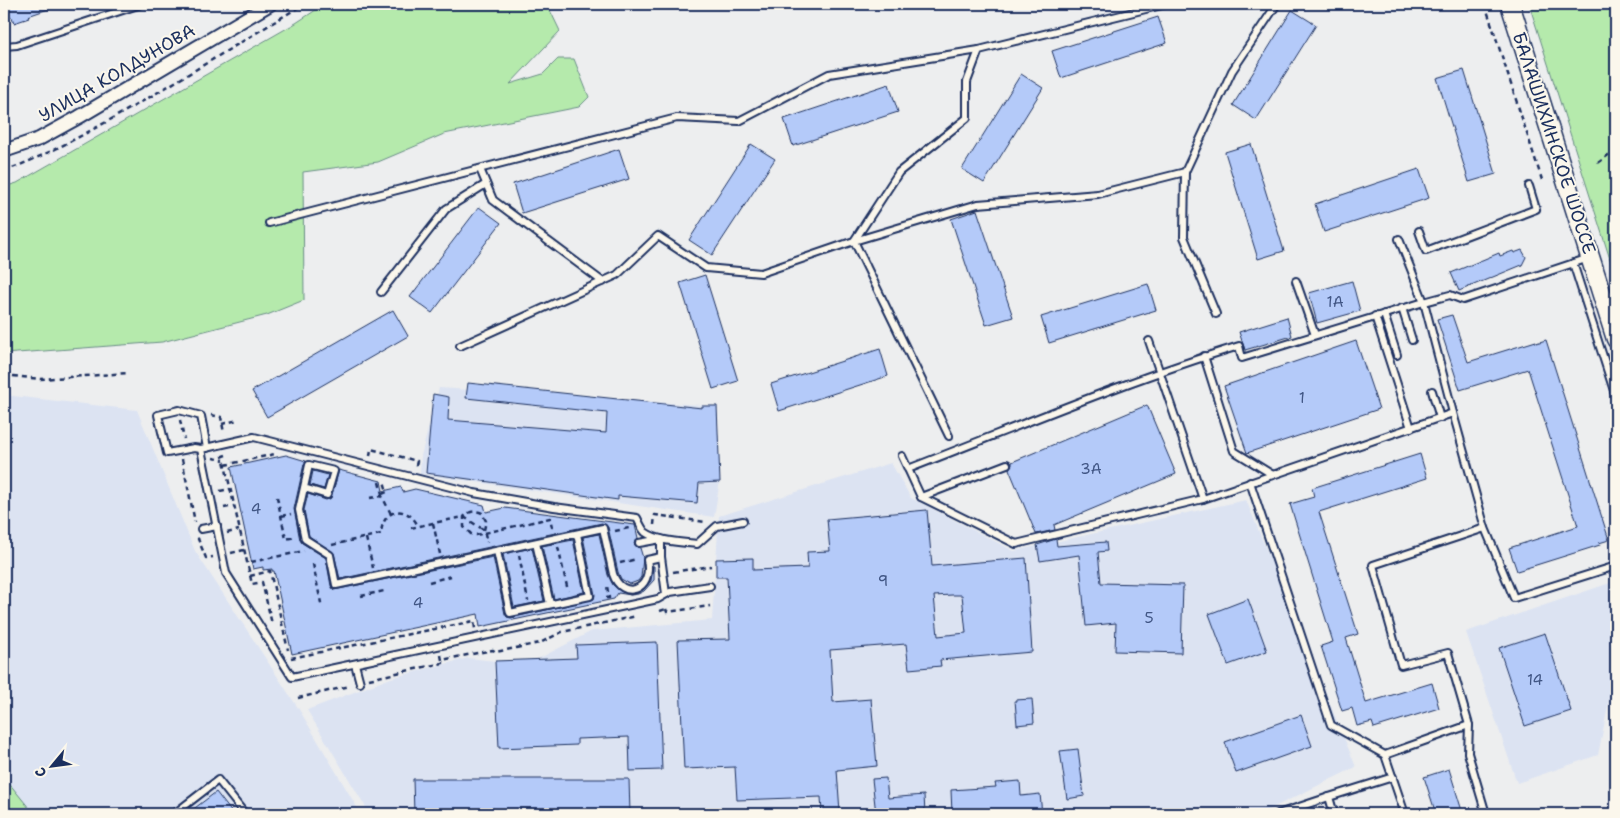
<svg xmlns="http://www.w3.org/2000/svg" width="1620" height="818" viewBox="0 0 1620 818" font-family="'Shantell Sans',sans-serif">
  <rect width="100%" height="100%" fill="#edeeef"/>
  <filter id="ink" filterUnits="userSpaceOnUse"><feTurbulence type="fractalNoise" baseFrequency=".02" numOctaves="2"/><feDisplacementMap in="SourceGraphic" scale="10" xChannelSelector="R" yChannelSelector="G"/><feConvolveMatrix kernelMatrix="1 2 1 2 8 2 1 2 1" color-interpolation-filters="sRGB"/></filter>
  <g filter="url(#ink)">
    <g fill="#dce3f2">
      <polygon points="439,388 717,406 720,480 714,517 420,474 421,456"/>
      <polygon points="4,395 137,410 195,551 300,711 361,814 4,814"/>
      <polygon points="891,463 911,498 1014,551 1246,500 1356,767 1260,814 370,814 307,710 391,678 468,658 496,661 538,659 592,631 712,620 719,516"/>
      <polygon points="1616,581 1616,698 1609,701 1598,755 1517,783 1466,632"/>
    </g>
    <g fill="#b5eaac" stroke="#688c85">
      <polygon points="325,4 547,4 560,31 510,84 543,74 558,59 574,59 589,97 579,107 444,134 378,162 303,172 304,300 267,315 162,342 4,354 4,187 17,183 296,23"/>
      <polygon points="1529,4 1616,4 1616,278"/>
      <polygon points="4,777 34,814 4,814"/>
    </g>
    <g fill="#b4caf9" stroke="#1b2f5e" fill-rule="evenodd">
      <polygon points="4,4 57,4 57,6 28,16 29,18 14,23 12,17 4,20"/>
      <polygon points="1292,10 1316,25 1256,120 1233,105"/>
      <polygon points="1158,17 1167,43 1061,78 1052,51"/>
      <polygon points="1464,70 1496,174 1469,182 1437,78"/>
      <polygon points="1021,74 1043,88 984,183 962,169"/>
      <polygon points="889,84 898,112 793,146 784,119"/>
      <polygon points="751,144 775,159 712,255 689,240"/>
      <polygon points="1251,144 1284,251 1258,259 1225,152"/>
      <polygon points="619,149 629,179 522,213 513,184"/>
      <polygon points="1419,169 1429,198 1324,232 1315,204"/>
      <polygon points="479,207 501,223 432,313 410,297"/>
      <polygon points="977,210 1013,317 986,325 951,219"/>
      <polygon points="1522,250 1526,257 1522,265 1459,291 1451,273 1499,253 1500,256 1513,251 1514,253"/>
      <polygon points="705,275 738,381 713,389 680,283"/>
      <polygon points="1352,281 1360,311 1317,323 1309,293"/>
      <polygon points="1148,284 1156,310 1049,343 1041,317"/>
      <polygon points="393,310 408,336 267,417 252,391"/>
      <polygon points="1452,315 1468,362 1536,341 1536,343 1546,340 1609,540 1599,543 1600,545 1517,571 1509,548 1578,526 1528,369 1460,390 1437,319"/>
      <polygon points="1287,317 1292,336 1245,350 1239,332"/>
      <polygon points="1356,341 1379,409 1247,453 1224,386"/>
      <polygon points="880,349 888,376 779,411 771,384"/>
      <polygon points="468,383 702,408 702,406 717,406 720,482 699,483 697,503 618,496 618,500 426,473 433,394 449,397 448,420 606,433 607,413 466,398"/>
      <polygon points="1147,405 1176,474 1054,525 1055,530 1036,534 1009,469 1012,465 1012,462"/>
      <polygon points="1420,454 1427,478 1319,512 1358,634 1346,638 1366,703 1432,683 1439,708 1374,728 1372,722 1357,726 1352,708 1342,711 1321,646 1333,642 1290,504 1314,497 1312,488"/>
      <polygon points="286,455 306,461 304,464 294,509 300,540 302,543 326,558 331,586 334,590 493,557 505,614 507,617 511,618 594,599 595,595 583,537 599,534 608,575 613,585 620,591 630,595 638,593 644,589 651,581 653,566 654,566 654,580 644,591 638,594 631,595 618,593 614,599 480,627 478,614 292,654 274,571 272,571 272,569 263,570 263,567 253,569 231,467"/>
      <polygon points="339,470 381,481 383,491 401,487 403,492 415,489 484,505 486,512 505,508 635,525 638,538 635,541 634,544 637,547 640,548 643,558 641,577 638,581 630,584 621,579 618,572 608,527 602,523 340,579 334,553 309,536 304,510 308,494 326,500 331,498"/>
      <polygon points="313,471 328,475 324,489 310,485"/>
      <path d="M927,510L932,566L1026,558L1032,652L940,660L941,666L909,669L906,644L830,650L833,702L871,699L877,766L837,770L840,812L822,813L821,797L737,800L735,767L684,769L678,640L730,639L727,577H716V559L753,558V570L808,568L807,552L830,551L827,519ZM952,595H962L966,633L938,636L934,596Z"/>
      <polygon points="1056,539 1057,546 1106,542 1107,551 1098,552 1101,583 1183,585 1181,653 1115,651 1116,623 1086,626 1079,555 1040,561 1037,545"/>
      <polygon points="573,540 584,592 554,599 542,546"/>
      <polygon points="532,548 544,601 514,607 503,554"/>
      <polygon points="1248,599 1267,651 1228,665 1209,614"/>
      <polygon points="1545,633 1571,711 1525,726 1499,648"/>
      <polygon points="657,642 662,770 630,771 629,737 577,739 577,745 499,748 495,661 577,658 576,645"/>
      <polygon points="1032,699 1034,723 1017,725 1015,700"/>
      <polygon points="1301,715 1312,746 1236,773 1225,742"/>
      <polygon points="1078,749 1084,796 1067,799 1060,751"/>
      <polygon points="1449,769 1463,814 1436,814 1424,777"/>
      <polygon points="886,778 888,798 924,795 925,814 876,814 872,779"/>
      <polygon points="413,779 629,779 630,814 414,814"/>
      <polygon points="1020,781 1021,796 1040,794 1042,814 952,814 951,790 996,787 995,783"/>
      <polygon points="216,792 233,814 187,814"/>
    </g>
    <g fill="none" stroke-linecap="round" stroke-linejoin="round">
      <g stroke="#1b2f5e" stroke-width="10">
        <g id="service">
          <polyline points="4,46 17,45 141,4"/>
          <polyline points="480,169 493,200 603,282"/>
          <polyline points="1185,172 1232,71 1277,4"/>
          <polyline points="269,223 677,118 739,121 829,74 979,50 1166,4"/>
          <polyline points="1419,231 1426,251 1536,209 1529,186"/>
          <polyline points="1399,239 1424,302 1450,295 1463,300 1589,258"/>
          <polyline points="1573,263 1616,397"/>
          <polyline points="1296,281 1315,335"/>
          <polyline points="381,292 446,209 486,184"/>
          <polyline points="1402,308 1412,340"/>
          <polyline points="1384,314 1397,355"/>
          <polyline points="1375,316 1411,428"/>
          <polyline points="1149,341 1203,499 1453,413 1485,528 1373,565 1401,665 1448,653 1469,725 1468,753 1486,814"/>
          <polyline points="460,346 617,275 658,236 706,268 761,273 854,241 899,172 967,118 967,82 979,50"/>
          <polyline points="1204,356 1234,451 1273,475"/>
          <polyline points="1432,391 1440,418"/>
          <polyline points="949,436 854,241 978,204 1098,194 1185,172 1184,237 1216,314"/>
          <polyline points="201,449 194,448 167,453 158,415 179,410 201,416 207,448"/>
          <polyline points="902,456 921,497 1016,544 1203,499"/>
          <path d="M908,469C1017,427 1127,380 1239,346L1242,358L1424,302L1453,413"/>
          <polyline points="1250,482 1331,725 1385,755"/>
          <path d="M304,488L327,495L334,471L309,465L299,510L305,539L330,555L336,585L603,528L613,574C622,601 654,591 647,560L661,557"/>
          <polyline points="921,497 1007,464"/>
          <polyline points="1485,528 1514,598 1616,566"/>
          <polyline points="201,529 217,526"/>
          <polyline points="536,543 550,604"/>
          <polyline points="639,543 661,539 661,557 666,594"/>
          <polyline points="497,551 510,613 590,596 577,534"/>
          <path d="M710,586L670,592L658,599L292,677L226,573L201,449L254,437L474,493L554,507L637,518C639,522 642,529 645,532C659,542 681,542 697,544L717,526L743,521"/>
          <polyline points="355,664 360,683"/>
          <polyline points="1616,719 1616,722"/>
          <polyline points="174,814 218,780 245,814"/>
          <polyline points="1278,814 1329,797"/>
          <polyline points="1334,814 1329,797 1393,777"/>
          <polyline points="1405,814 1385,755 1469,725"/>
        </g>
      </g>
      <g stroke="#1b2f5e" stroke-width="16">
        <polyline id="minor" points="4,151 39,139 79,117 270,4"/>
      </g>
      <g stroke="#1b2f5e" stroke-width="21">
        <polyline id="secondary" points="1510,4 1616,339"/>
      </g>
      <g stroke="#1b2f5e" stroke-width="2.5" stroke-dasharray="5 4" stroke-linecap="butt">
        <polyline points="1485,4 1542,180"/>
        <polyline points="1598,163 1616,149"/>
        <path d="M4,171C46,156 85,134 124,112C185,77 244,40 304,4"/>
        <polyline points="4,375 40,379 129,373"/>
        <polyline points="211,415 221,417 224,433"/>
        <polyline points="180,420 184,439"/>
        <polyline points="222,424 238,420"/>
        <polyline points="226,455 223,456 252,584 262,582 272,624"/>
        <polyline points="370,456 371,449 417,461 415,469"/>
        <polyline points="213,458 224,460"/>
        <polyline points="182,459 195,522"/>
        <polyline points="225,465 275,454"/>
        <polyline points="379,482 382,494"/>
        <polyline points="220,491 230,489"/>
        <polyline points="382,494 387,492 384,481"/>
        <polyline points="277,497 286,539 295,537"/>
        <polyline points="370,498 382,496 391,514"/>
        <polyline points="224,508 234,506"/>
        <polyline points="281,516 291,514"/>
        <polyline points="654,525 655,515 706,522"/>
        <polyline points="411,528 433,523"/>
        <path d="M484,530L486,521L482,513C475,510 469,511 464,517V527L471,534L476,535L550,518L552,527H554"/>
        <polyline points="615,531 629,528"/>
        <polyline points="227,533 239,530"/>
        <polyline points="199,538 198,539 206,558 213,557"/>
        <polyline points="366,538 373,568"/>
        <path d="M332,545L381,534C382,509 407,503 418,526"/>
        <polyline points="558,547 568,591"/>
        <polyline points="231,553 244,550"/>
        <polyline points="440,554 433,523 464,517 484,530 487,542"/>
        <polyline points="519,555 528,601"/>
        <polyline points="251,562 304,551"/>
        <polyline points="620,563 637,559"/>
        <polyline points="313,564 322,608"/>
        <polyline points="673,572 711,566"/>
        <polyline points="250,576 270,571 288,650"/>
        <polyline points="429,582 451,576"/>
        <polyline points="361,596 384,591"/>
        <polyline points="606,598 609,598 607,586"/>
        <polyline points="666,609 667,612 710,606"/>
        <polyline points="660,611 666,609"/>
        <polyline points="441,655 442,660 493,650 496,652 540,643 562,632 637,616"/>
        <polyline points="291,658 474,621 475,629"/>
        <polyline points="369,679 443,663 442,660"/>
        <polyline points="298,698 350,686"/>
      </g>
      <use href="#service" stroke="#fbf7ec" stroke-width="6"/>
      <use href="#minor" stroke="#fbf7ec" stroke-width="12"/>
      <use href="#secondary" stroke="#fbf7ec" stroke-width="18"/>
    </g>
  </g>
  <g text-anchor="middle" dominant-baseline="central" stroke-width="4" stroke-linejoin="round" paint-order="stroke">
    <g font-size="15" fill="#415685">
      <text x="1335" y="302">1А</text>
      <text x="1302" y="398">1</text>
      <text x="1091" y="469">3А</text>
      <text x="256" y="509">4</text>
      <text x="883" y="581">9</text>
      <text x="418" y="603">4</text>
      <text x="1149" y="618">5</text>
      <text x="1535" y="680">14</text>
    </g>
    <g font-size="18" fill="#1b2f5e" stroke="#fbf7ec">
      <text transform="translate(117 73) rotate(-30)">УЛИЦА КОЛДУНОВА</text>
      <text transform="translate(1554 143) rotate(72)">БАЛАШИХИНСКОЕ ШОССЕ</text>
    </g>
  </g>
  <rect width="1620" height="818" fill="none" stroke="#fbf7ec" stroke-width="20"/>
  <rect x="10" y="10" width="1600" height="798" fill="none" stroke="#1b2f5e" stroke-width="2" filter="url(#ink)"/>
  <g transform="translate(52 766) rotate(241)" stroke="#fbf7ec" stroke-width="4" paint-order="stroke">
  <path d="M0-4L9 19L0 12L-9 19Z" fill="#1b2f5e"/>
  <text y="-8" font-size="14" font-weight="bold" text-anchor="middle" fill="#1b2f5e">С</text>
  </g>
</svg>
